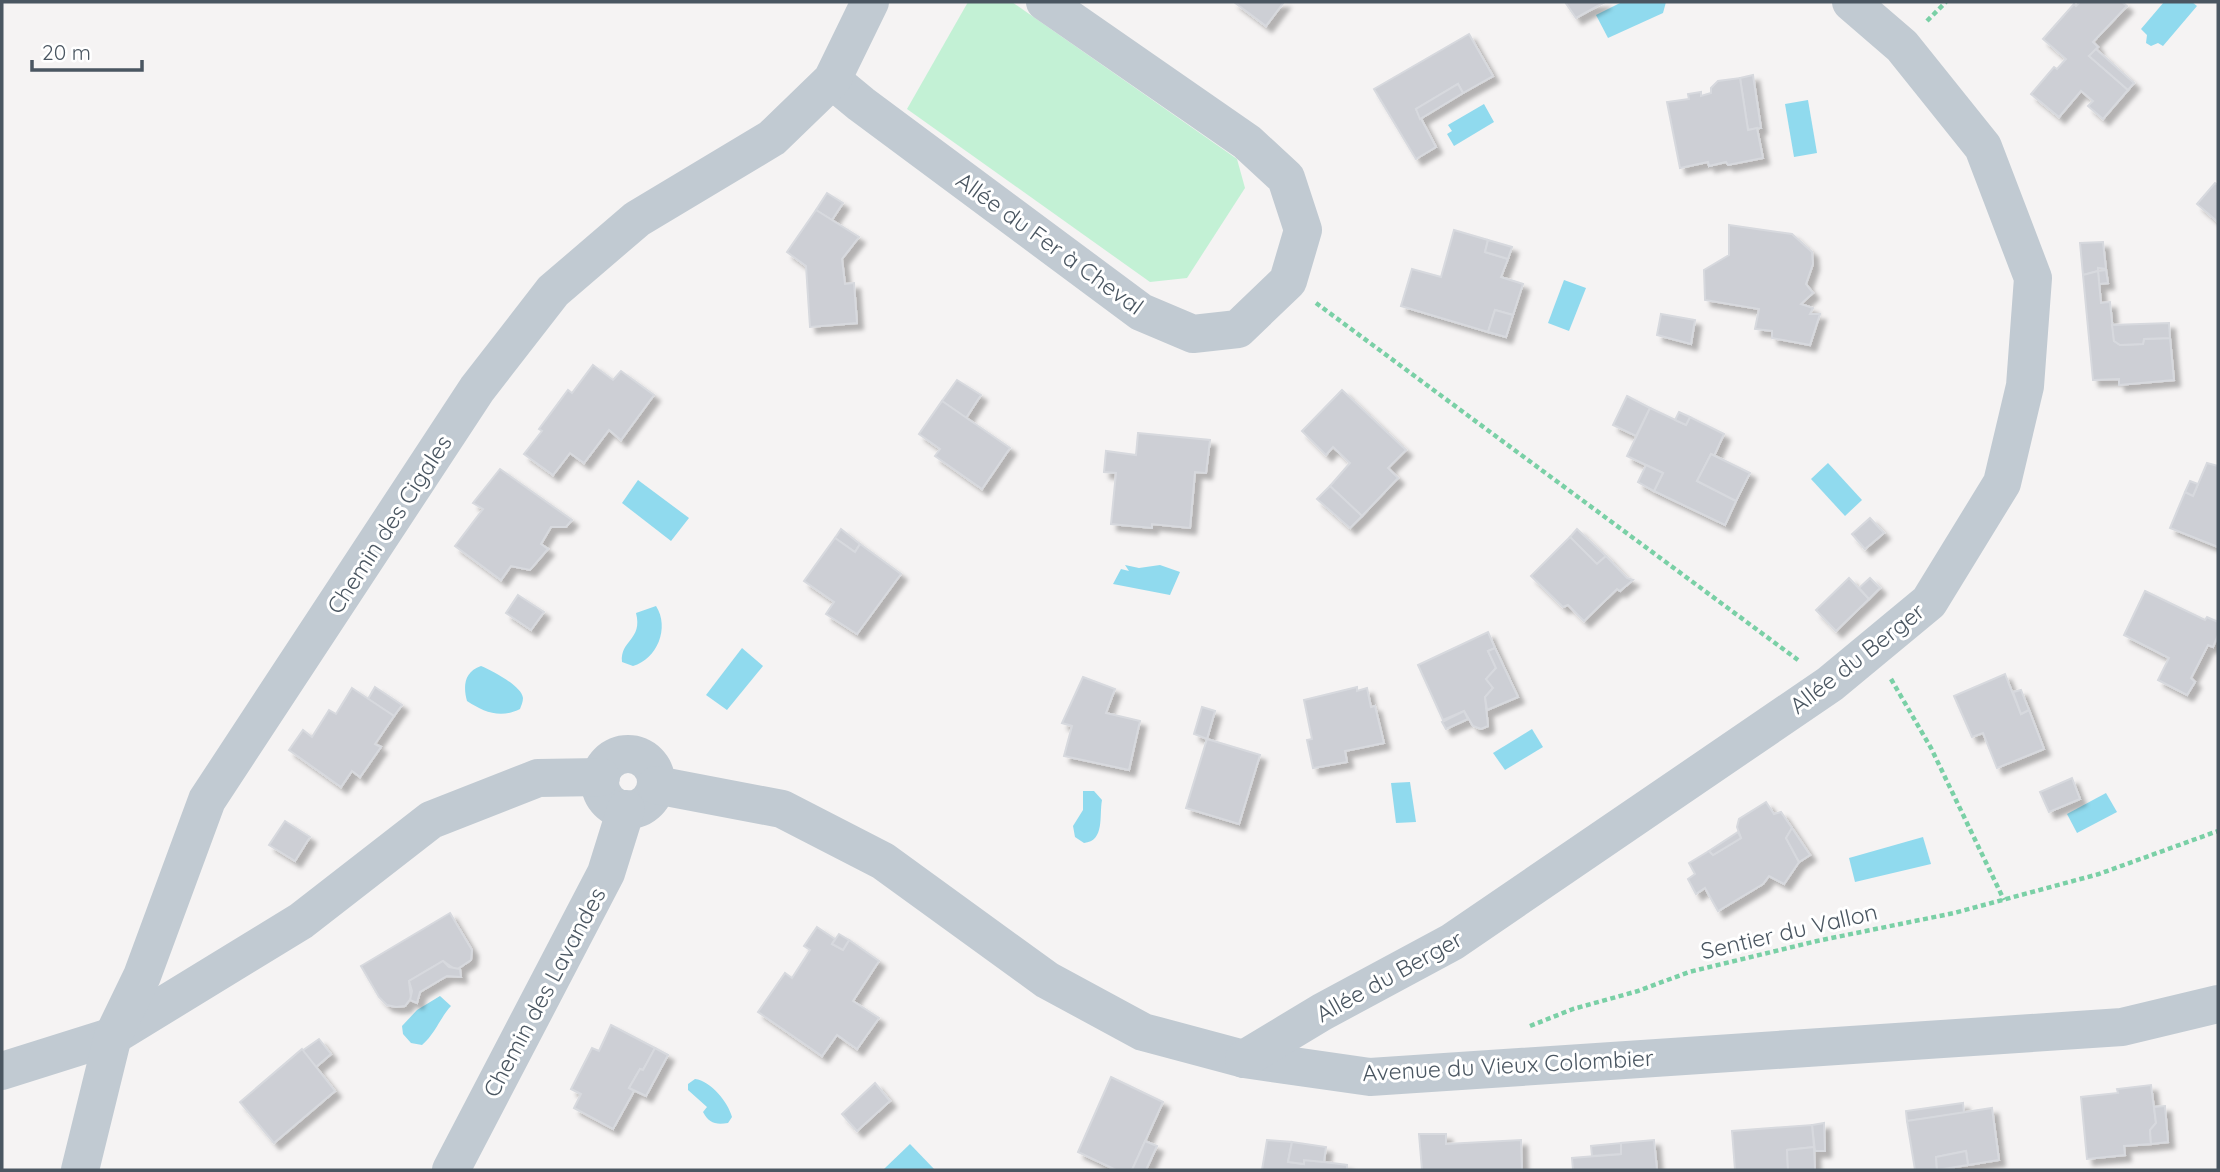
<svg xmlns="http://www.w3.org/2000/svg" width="2220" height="1172" viewBox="0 0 2220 1172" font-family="Quicksand,sans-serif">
  <defs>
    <filter id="shadow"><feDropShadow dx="6" dy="6" stdDeviation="2" flood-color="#0004"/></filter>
  </defs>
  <rect width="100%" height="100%" fill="#f5f3f3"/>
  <polygon fill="#c3f1d5" points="968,2 1012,2 1237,159 1245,188 1187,278 1150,282 907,109"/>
  <g fill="#90daee">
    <polygon points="1622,2 1666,2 1663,13 1608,38 1596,15"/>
    <polygon points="2164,2 2192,2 2197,6 2163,46 2158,43 2151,46 2146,43 2147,35 2141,29"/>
    <polygon points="1808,100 1817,153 1794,157 1785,104"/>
    <polygon points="1484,104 1494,122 1454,146 1447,134 1452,131 1448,125"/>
    <polygon points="1564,280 1586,288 1569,331 1548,323"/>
    <polygon points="1828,463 1862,500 1845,516 1811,479"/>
    <polygon points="638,480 689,518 671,541 622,503"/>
    <polygon points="1125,565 1139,568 1160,565 1180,572 1170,595 1113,584 1121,569 1129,571"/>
    <path d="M656,606C670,628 657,659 633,666L622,662C620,640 643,640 636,613Z"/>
    <polygon points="742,648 763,666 727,710 706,695"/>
    <path d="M481,666C491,670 522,686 523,698C523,702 521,706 520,709C500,719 484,712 467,701C463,686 464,672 481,666Z"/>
    <polygon points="1532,729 1543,747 1505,770 1493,753"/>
    <polygon points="1410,782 1416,822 1396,823 1391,783"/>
    <path d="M1083,791H1094L1102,800C1099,816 1105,841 1084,843L1075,837L1073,826L1083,810Z"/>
    <polygon points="2106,793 2117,812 2077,833 2067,814"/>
    <polygon points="1923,837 1931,864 1855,882 1849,858"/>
    <path d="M440,996L451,1006C440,1018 435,1034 422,1045L411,1043L403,1034L402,1026L417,1010Z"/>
    <path d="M695,1079C711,1081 728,1102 732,1117L728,1123C715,1125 709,1123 703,1112L707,1107L688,1090V1084Z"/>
    <polygon points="910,1144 935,1170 884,1169"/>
  </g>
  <g fill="#cdcfd5" stroke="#d7d9de" stroke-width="2" filter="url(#shadow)">
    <polygon points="1234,2 1284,2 1266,26"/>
    <polygon points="1565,2 1605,2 1576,18"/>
    <polygon points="2080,2 2122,2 2127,6 2093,42 2098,47 2089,56 2128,90 2103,119 2088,106 2093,101 2081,91 2059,117 2031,94 2054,67 2057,69 2066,59 2043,39 2074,4 2076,6"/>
    <polygon points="1469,34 1493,76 1463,93 1458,84 1416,109 1436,147 1416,159 1374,89"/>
    <polygon points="2096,49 2134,83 2128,90 2089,56"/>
    <polygon points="1753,75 1761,128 1748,130 1740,78"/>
    <polygon points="1740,78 1748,130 1757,128 1763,158 1728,165 1726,162 1709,166 1708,162 1680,168 1667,102 1689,99 1688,94 1701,92 1701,96 1711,93 1711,88 1718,81"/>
    <polygon points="1458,84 1463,93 1420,119 1416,109"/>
    <polygon points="2215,183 2218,185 2218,222 2197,204"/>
    <polygon points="827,193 843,203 832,220 816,210"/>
    <polygon points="816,210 859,237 842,259 845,284 854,283 857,323 810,327 806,266 787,252"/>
    <polygon points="1729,225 1792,234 1812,252 1813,264 1806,284 1813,293 1801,304 1813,308 1810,314 1820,314 1810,345 1772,338 1772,331 1755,329 1759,309 1705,300 1704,270 1729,255"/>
    <polygon points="1454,230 1488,240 1485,252 1508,259 1501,277 1523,284 1513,315 1495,310 1488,332 1401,306 1412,269 1441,277"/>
    <polygon points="1488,240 1512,247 1508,259 1485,252"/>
    <polygon points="2103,242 2106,269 2098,268 2098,271 2083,275 2080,243"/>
    <polygon points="2106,270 2108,283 2099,284 2098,271"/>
    <polygon points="2098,271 2101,303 2110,302 2114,341 2120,345 2143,344 2144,339 2170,338 2174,380 2119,385 2119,379 2093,380 2083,275"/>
    <polygon points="1495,310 1513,315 1506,337 1488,332"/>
    <polygon points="1661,314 1695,320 1691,344 1657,335"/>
    <polygon points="2169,323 2170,338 2144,339 2143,344 2120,345 2114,341 2112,325"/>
    <polygon points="593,365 613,380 621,371 654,395 621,440 609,430 584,463 570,453 553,475 524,454 542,431 539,429 568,390 572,393"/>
    <polygon points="957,380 981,395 966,418 942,401"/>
    <polygon points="1342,390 1406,450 1388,468 1398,478 1362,516 1330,486 1350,463 1333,447 1326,455 1302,431"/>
    <polygon points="1627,396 1650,408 1636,436 1613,425"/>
    <polygon points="942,401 1010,448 982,489 935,456 940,449 919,434"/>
    <polygon points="1650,408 1686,425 1690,417 1724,434 1714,456 1711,454 1697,481 1736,501 1725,525 1654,491 1663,473 1627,456"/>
    <polygon points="1679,412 1690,417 1686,425 1675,420"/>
    <polygon points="1138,433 1210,440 1206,473 1195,472 1190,528 1152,524 1152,528 1111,524 1116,473 1104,472 1106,451 1136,455"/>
    <polygon points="1711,454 1750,473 1736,501 1697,481"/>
    <polygon points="2207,463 2218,466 2218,547 2170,528 2185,492 2193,496"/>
    <polygon points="1646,465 1663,473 1654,491 1638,482"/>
    <polygon points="500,469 572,520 566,527 551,527 541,544 548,549 530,570 511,566 501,580 455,546 483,509 473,503"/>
    <polygon points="2190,481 2198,484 2193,496 2185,492"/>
    <polygon points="1330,486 1362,516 1350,528 1317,499"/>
    <polygon points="1870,518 1884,533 1865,549 1852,534"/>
    <polygon points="841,529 860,544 855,552 835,538"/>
    <polygon points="1577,529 1606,556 1597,564 1570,537"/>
    <polygon points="1570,537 1597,564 1606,556 1627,578 1633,580 1620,591 1617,589 1584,621 1568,605 1563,607 1531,576"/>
    <polygon points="835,538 855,552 860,544 901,574 857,634 826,614 834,602 804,581"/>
    <polygon points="1849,578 1869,599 1836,631 1816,610"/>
    <polygon points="1870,578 1880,588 1869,599 1859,588"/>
    <polygon points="2145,591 2205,620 2207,617 2218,622 2218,635 2213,647 2208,645 2191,678 2195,682 2187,695 2158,680 2169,658 2124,635"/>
    <polygon points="518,595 544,612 531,630 506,613"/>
    <polygon points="1488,632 1495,648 1488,651 1496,668 1486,679 1493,688 1485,697 1488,726 1481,729 1473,726 1464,711 1443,720 1418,665"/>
    <polygon points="1495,648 1518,697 1487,710 1485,697 1493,688 1486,679 1496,668 1488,651"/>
    <polygon points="2005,674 2021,714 2029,710 2044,749 1997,768 1983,733 1972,737 1954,696"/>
    <polygon points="1083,677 1115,689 1106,713 1140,721 1129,770 1064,756 1072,726 1062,723"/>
    <polygon points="375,687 402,705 394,716 368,699"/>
    <polygon points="1357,687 1357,691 1367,688 1371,707 1375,706 1384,743 1345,751 1347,762 1313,768 1307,740 1312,739 1304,700"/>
    <polygon points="352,688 394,716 375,744 381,747 360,777 352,771 341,787 289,750 303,730 312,737 329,710 336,714"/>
    <polygon points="2021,690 2029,710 2021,714 2013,692"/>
    <polygon points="1202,707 1215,711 1207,739 1194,734"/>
    <polygon points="1464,711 1468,719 1446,729 1442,722"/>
    <polygon points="1207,739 1260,755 1239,824 1186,808"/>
    <polygon points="2072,778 2080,799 2049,812 2040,792"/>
    <polygon points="1766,802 1774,814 1781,812 1792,828 1786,838 1799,862 1784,884 1769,876 1763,884 1718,911 1705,888 1696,894 1688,879 1695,874 1689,863 1709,851 1713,855 1741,838 1737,827 1739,819"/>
    <polygon points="285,821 310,837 295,861 269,845"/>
    <polygon points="1792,828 1810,855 1799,862 1786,838"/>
    <polygon points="1738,832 1741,838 1713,855 1709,851"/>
    <polygon points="450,913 472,950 471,960 456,970 443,961 409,981 411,998 405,1006 396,1007 387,1005 379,997 361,966"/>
    <polygon points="817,927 835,939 832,944 843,950 849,940 879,961 853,1001 879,1018 857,1049 837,1035 822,1056 758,1012 785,973 792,978 810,950 804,946"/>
    <polygon points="839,934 849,940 843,950 832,944"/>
    <polygon points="443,961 449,967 460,969 461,977 447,976 420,992 417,1003 410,1000 412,991 409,981"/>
    <polygon points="611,1025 655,1048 643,1070 640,1069 629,1088 634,1091 613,1129 574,1108 581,1094 571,1089 592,1048 599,1051"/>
    <polygon points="319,1039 331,1054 316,1067 302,1051"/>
    <polygon points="655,1048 668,1055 646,1096 629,1088 640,1069 643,1070"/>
    <polygon points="302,1049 335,1091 274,1143 240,1102"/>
    <polygon points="1111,1077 1163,1102 1132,1170 1116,1170 1078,1152"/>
    <polygon points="875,1083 890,1101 857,1131 842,1114"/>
    <polygon points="2151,1085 2156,1123 2150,1130 2151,1144 2124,1146 2125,1155 2087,1159 2081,1097 2118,1093 2117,1089"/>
    <polygon points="1963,1103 1964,1113 1907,1121 1906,1111"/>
    <polygon points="2165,1106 2168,1142 2151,1144 2150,1130 2156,1123 2154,1107"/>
    <polygon points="1992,1108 1999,1160 1968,1165 1966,1151 1936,1157 1937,1170 1915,1170 1907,1121"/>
    <polygon points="1824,1123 1825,1151 1815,1151 1812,1125"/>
    <polygon points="1812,1125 1814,1147 1787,1150 1788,1170 1735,1170 1732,1131"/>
    <polygon points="1419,1134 1446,1134 1446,1144 1521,1140 1522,1170 1422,1170"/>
    <polygon points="1267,1140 1292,1142 1288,1162 1304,1164 1304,1160 1324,1162 1347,1165 1347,1170 1262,1170"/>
    <polygon points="1654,1140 1657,1170 1573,1170 1572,1158 1621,1154 1621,1143"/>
    <polygon points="1145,1141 1157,1146 1146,1170 1132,1170"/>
    <polygon points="1292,1142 1326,1147 1324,1162 1304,1160 1304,1164 1288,1162"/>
    <polygon points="1621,1143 1621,1154 1592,1156 1591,1146"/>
    <polygon points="1814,1147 1815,1170 1788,1170 1787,1150"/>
    <polygon points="1966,1151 1968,1165 1937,1170 1936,1157"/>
  </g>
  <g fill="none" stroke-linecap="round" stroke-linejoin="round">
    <g stroke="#7ad0a6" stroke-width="4.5" stroke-dasharray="5 3.5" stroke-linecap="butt">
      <polyline points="1927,21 1946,2"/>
      <polyline points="1316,303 1798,660"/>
      <polyline points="1891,679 1931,748 2004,900"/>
      <polyline points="1530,1026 1573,1009 1638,991 1689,972 1817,941 1954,913 2099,874 2218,831"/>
    </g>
    <g stroke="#c1cad2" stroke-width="38">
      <polyline points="832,80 861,104 1141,312 1193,334 1238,329 1288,281 1303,230 1286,178 1247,142 1045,2"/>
      <circle cx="628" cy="782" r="28"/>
      <polyline points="656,785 782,809 883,861 1047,980 1143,1032 1244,1059 1370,1077 2122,1027 2218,1004"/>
      <polyline points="1244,1059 1322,1012 1452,942 1830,684 1929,602 2002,483 2025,386 2033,278 1983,147 1902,46 1851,2"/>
      <polyline points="2,1071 113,1036 301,921 431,820 538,778 601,777"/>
      <polyline points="80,1170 113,1036 142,976 207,800 477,389 553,291 637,219 772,138 832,80 870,2"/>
      <polyline points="451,1170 606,873 626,809"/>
    </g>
  </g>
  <g text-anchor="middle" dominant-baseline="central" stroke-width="6" stroke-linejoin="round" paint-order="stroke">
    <g font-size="23" fill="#4a5661" stroke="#fff">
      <text transform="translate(1050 243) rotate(36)">Allée du Fer à Cheval</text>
      <text transform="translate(389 524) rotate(-57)">Chemin des Cigales</text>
      <text transform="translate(1857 658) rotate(-38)">Allée du Berger</text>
      <text transform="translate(1789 931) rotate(-13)">Sentier du Vallon</text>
      <text transform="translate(1389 976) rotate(-29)">Allée du Berger</text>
      <text transform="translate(544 992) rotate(-62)">Chemin des Lavandes</text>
      <text transform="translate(1508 1065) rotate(-3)">Avenue du Vieux Colombier</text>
    </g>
  </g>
  <rect width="2220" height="1172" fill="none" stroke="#4a5661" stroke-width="7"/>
  <path d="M32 60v10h110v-10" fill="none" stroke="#4a5661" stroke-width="3.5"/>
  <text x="42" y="60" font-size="21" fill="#4a5661" stroke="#ffffff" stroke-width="5" paint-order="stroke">20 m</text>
</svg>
